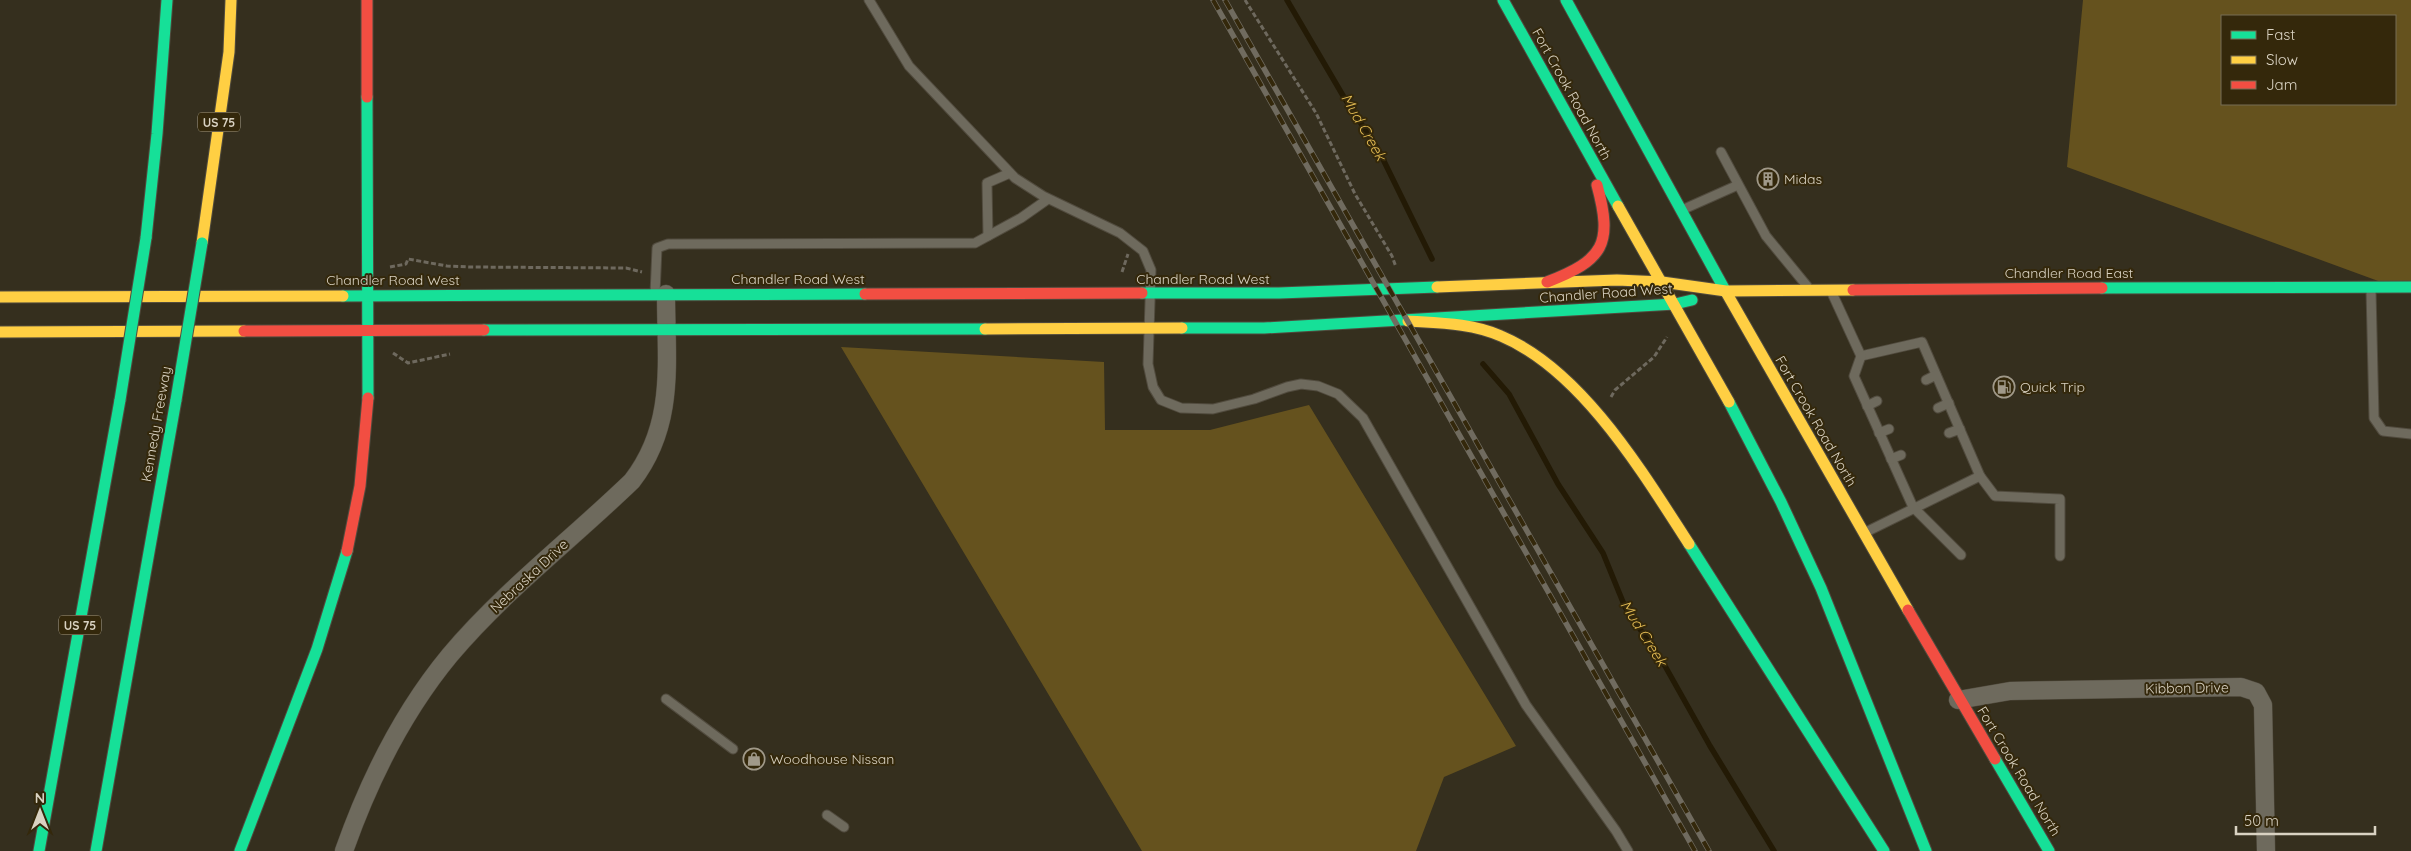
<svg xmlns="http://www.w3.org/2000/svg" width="2411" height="851" viewBox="0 0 2411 851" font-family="Quicksand,sans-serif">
  <rect width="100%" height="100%" fill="#352f1e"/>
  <g fill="#65521e" fill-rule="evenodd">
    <path d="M2083,0H2411V293L2067,167ZM2222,16H2395V104H2222Z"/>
    <polygon points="841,347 1104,362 1105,430 1210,430 1309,405 1516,746 1444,777 1416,851 1142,851"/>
  </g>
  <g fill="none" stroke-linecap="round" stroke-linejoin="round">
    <g stroke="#231a05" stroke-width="5.5">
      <polyline points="1287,0 1345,99 1379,151 1432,259"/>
      <polyline points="1483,364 1509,394 1558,484 1603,553 1625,607 1665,666 1710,746 1774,851"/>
    </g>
    <g stroke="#514b3e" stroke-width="11">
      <g id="lane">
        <polyline points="869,0 909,66 1015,178 1043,196 1120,233 1143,251 1151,270 1148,364 1153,387 1161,400 1181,408 1213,409 1254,399 1287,387 1301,384 1318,386 1338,394 1363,418 1526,705 1616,831 1628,851"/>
        <polyline points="1721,152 1766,236 1807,286"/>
        <polyline points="1684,209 1738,185"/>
        <polyline points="988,236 987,183 1010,173"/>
        <polyline points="2371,290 2374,418 2383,431 2411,434"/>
        <polyline points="1832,293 1861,356 1922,342 1980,476 1866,532"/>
        <polyline points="655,294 657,248 668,244 975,243 1021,218 1048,199"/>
        <polyline points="1861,356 1854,376 1913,507 1961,555"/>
        <polyline points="1926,380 1936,375"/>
        <polyline points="1867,406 1877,401"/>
        <polyline points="1938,408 1949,403"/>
        <polyline points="1879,433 1889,429"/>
        <polyline points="1949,433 1960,429"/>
        <polyline points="1891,459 1901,455"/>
        <polyline points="1980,476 1995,496 2060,499 2060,556"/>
        <polyline points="666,699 733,749"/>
        <polyline points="827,815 844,827"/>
      </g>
    </g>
    <g stroke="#514b3e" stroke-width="19">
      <g id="street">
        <polyline points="1958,700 2010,691 2241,687 2256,692 2263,705 2266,851"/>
        <path d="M344,851C369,780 402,713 450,655C504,591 572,539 632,481C676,424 666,362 666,294"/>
      </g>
    </g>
    <g stroke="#514b3e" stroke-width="13">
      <g id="fast">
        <polyline points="1503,0 1618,206"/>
        <polyline points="1566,0 1726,292"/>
        <polyline points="367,97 368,398"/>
        <polyline points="146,238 157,134 167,0"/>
        <polyline points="2102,288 2411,287"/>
        <polyline points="1142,293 1279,293 1437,287"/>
        <polyline points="343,296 865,294"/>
        <polyline points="1182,328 1264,328 1675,304 1692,300"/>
        <polyline points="484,330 985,329"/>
        <polyline points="1729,402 1781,502 1821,588 1926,851"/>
        <polyline points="1689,544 1884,851"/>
        <polyline points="1995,759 2049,851"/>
        <polyline points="39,851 120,400"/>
        <polyline points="96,851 176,400"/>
        <polyline points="240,851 317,649 347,551"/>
      </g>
    </g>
    <g stroke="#514b3e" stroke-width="13">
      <g id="slow">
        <polyline points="1618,206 1729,402"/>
        <polyline points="202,243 229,52 231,0"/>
        <polyline points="1437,287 1617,280 1662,282 1726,291 1853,290"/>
        <polyline points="1726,292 1908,610"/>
        <polyline points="0,297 343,296"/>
        <path d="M1408,321C1439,323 1472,323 1501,336C1582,370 1643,473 1689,544"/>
        <polyline points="985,329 1182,328"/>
        <polyline points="0,332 244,331"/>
      </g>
    </g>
    <g stroke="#514b3e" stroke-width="13">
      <g id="jam">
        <polyline points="367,0 367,97"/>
        <path d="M1547,282C1604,260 1613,244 1597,185"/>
        <polyline points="1853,290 2102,288"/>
        <polyline points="865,294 1142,293"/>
        <polyline points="244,331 484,330"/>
        <polyline points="347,551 360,486 368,398"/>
        <polyline points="1908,610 1995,759"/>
      </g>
    </g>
    <g stroke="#6e695e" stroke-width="3" stroke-dasharray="5 2.5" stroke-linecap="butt">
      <polyline points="1245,0 1316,113 1355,194 1392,256 1396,267"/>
      <polyline points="390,267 406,264 408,259 447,266 469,267 626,268 642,272"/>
      <polyline points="1122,272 1128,254"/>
      <polyline points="393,353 408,363 450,354"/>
      <polyline points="1611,397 1615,390 1654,357 1667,337"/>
    </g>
    <use href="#lane" stroke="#6e6a5d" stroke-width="9"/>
    <use href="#street" stroke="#6e6a5d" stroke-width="18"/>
    <use href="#fast" stroke="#16e098" stroke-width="11"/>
    <use href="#slow" stroke="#ffcf43" stroke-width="11"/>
    <use href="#jam" stroke="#f24e42" stroke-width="11"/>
    <g stroke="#706b5f" stroke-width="5.5">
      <g id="rail">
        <polyline points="1213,0 1695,851"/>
        <polyline points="1225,0 1709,851"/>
      </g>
    </g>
    <use href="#rail" stroke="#34280b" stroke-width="4" stroke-dasharray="11" stroke-linecap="butt"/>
    <g stroke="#514b3e" stroke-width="13" stroke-linecap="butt">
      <g id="fast-bridge">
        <polyline points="120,400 146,238"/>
        <polyline points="176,400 202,243"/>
      </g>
    </g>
    <use href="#fast-bridge" stroke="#16e098" stroke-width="11"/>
  </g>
  <defs>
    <g id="building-ring" transform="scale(1.125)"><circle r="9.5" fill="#34280b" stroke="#a09989" stroke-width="1.5"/><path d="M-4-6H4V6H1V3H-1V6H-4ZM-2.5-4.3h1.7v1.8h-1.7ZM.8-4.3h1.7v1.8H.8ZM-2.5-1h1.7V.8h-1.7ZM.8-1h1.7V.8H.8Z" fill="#a09989"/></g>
    <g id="fuel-ring" transform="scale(1.125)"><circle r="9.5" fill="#34280b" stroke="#a09989" stroke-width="1.5"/><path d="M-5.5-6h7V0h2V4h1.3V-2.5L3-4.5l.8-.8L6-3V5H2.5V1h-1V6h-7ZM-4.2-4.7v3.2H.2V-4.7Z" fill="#a09989"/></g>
    <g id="shop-ring" transform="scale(1.125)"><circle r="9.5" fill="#34280b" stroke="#a09989" stroke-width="1.5"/><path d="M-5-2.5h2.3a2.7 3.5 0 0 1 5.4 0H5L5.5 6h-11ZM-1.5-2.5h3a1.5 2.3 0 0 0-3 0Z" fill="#a09989"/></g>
  </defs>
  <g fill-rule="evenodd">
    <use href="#building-ring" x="1768" y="179"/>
    <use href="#fuel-ring" x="2004" y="387"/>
    <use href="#shop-ring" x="754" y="759"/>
  </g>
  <g text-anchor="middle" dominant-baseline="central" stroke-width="4" stroke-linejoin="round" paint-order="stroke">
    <g fill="#34280b" stroke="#a89f8b" stroke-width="1">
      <rect x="198" y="112.5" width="42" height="19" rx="4"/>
      <rect x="59" y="615.5" width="42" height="19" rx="4"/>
    </g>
    <g font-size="12" font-weight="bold" fill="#d9d2c2">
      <text x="219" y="122">US 75</text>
      <text x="80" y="625">US 75</text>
    </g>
    <g font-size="14" fill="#d9d2c2" stroke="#34280b">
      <text transform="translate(1572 94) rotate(61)">Fort Crook Road North</text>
      <text x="2069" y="273">Chandler Road East</text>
      <text x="798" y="279">Chandler Road West</text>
      <text x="1203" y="279">Chandler Road West</text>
      <text x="393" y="280">Chandler Road West</text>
      <text transform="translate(1606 293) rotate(-4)">Chandler Road West</text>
      <text transform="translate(1816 421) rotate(60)">Fort Crook Road North</text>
      <text transform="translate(156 424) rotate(-80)">Kennedy Freeway</text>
      <text transform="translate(529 576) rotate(-43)">Nebraska Drive</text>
      <text transform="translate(2187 688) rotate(-1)">Kibbon Drive</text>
      <text transform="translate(2019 771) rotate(59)">Fort Crook Road North</text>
    </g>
    <g font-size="14" fill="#d9d2c2" stroke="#34280b" text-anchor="start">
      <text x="1784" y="179">Midas</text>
      <text x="2020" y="387">Quick Trip</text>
      <text x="770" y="759">Woodhouse Nissan</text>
    </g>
    <g font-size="15" font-style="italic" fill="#e3bb53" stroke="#34280b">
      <text transform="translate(1364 127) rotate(60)">Mud Creek</text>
      <text transform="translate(1644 633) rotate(58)">Mud Creek</text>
    </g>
  </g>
  <rect x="2221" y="15" width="175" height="90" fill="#34280b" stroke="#766c54"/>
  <rect x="2231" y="31" width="25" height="8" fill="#16e098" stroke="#766c54"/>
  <text x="2266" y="40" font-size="15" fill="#d9d2c2">Fast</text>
  <rect x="2231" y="56" width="25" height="8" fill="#ffcf43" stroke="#766c54"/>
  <text x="2266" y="65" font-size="15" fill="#d9d2c2">Slow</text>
  <rect x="2231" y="81" width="25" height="8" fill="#f24e42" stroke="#766c54"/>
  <text x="2266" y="90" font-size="15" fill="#d9d2c2">Jam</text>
  <g transform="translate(40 811)" stroke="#34280b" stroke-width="4" paint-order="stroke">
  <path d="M0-4L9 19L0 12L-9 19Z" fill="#d9d2c2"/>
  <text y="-8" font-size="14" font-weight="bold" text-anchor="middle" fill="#d9d2c2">N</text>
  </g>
  <path d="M2236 826v8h139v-8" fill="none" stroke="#d9d2c2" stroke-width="2.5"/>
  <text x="2244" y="826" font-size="15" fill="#d9d2c2" stroke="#34280b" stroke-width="4" paint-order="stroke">50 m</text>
</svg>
